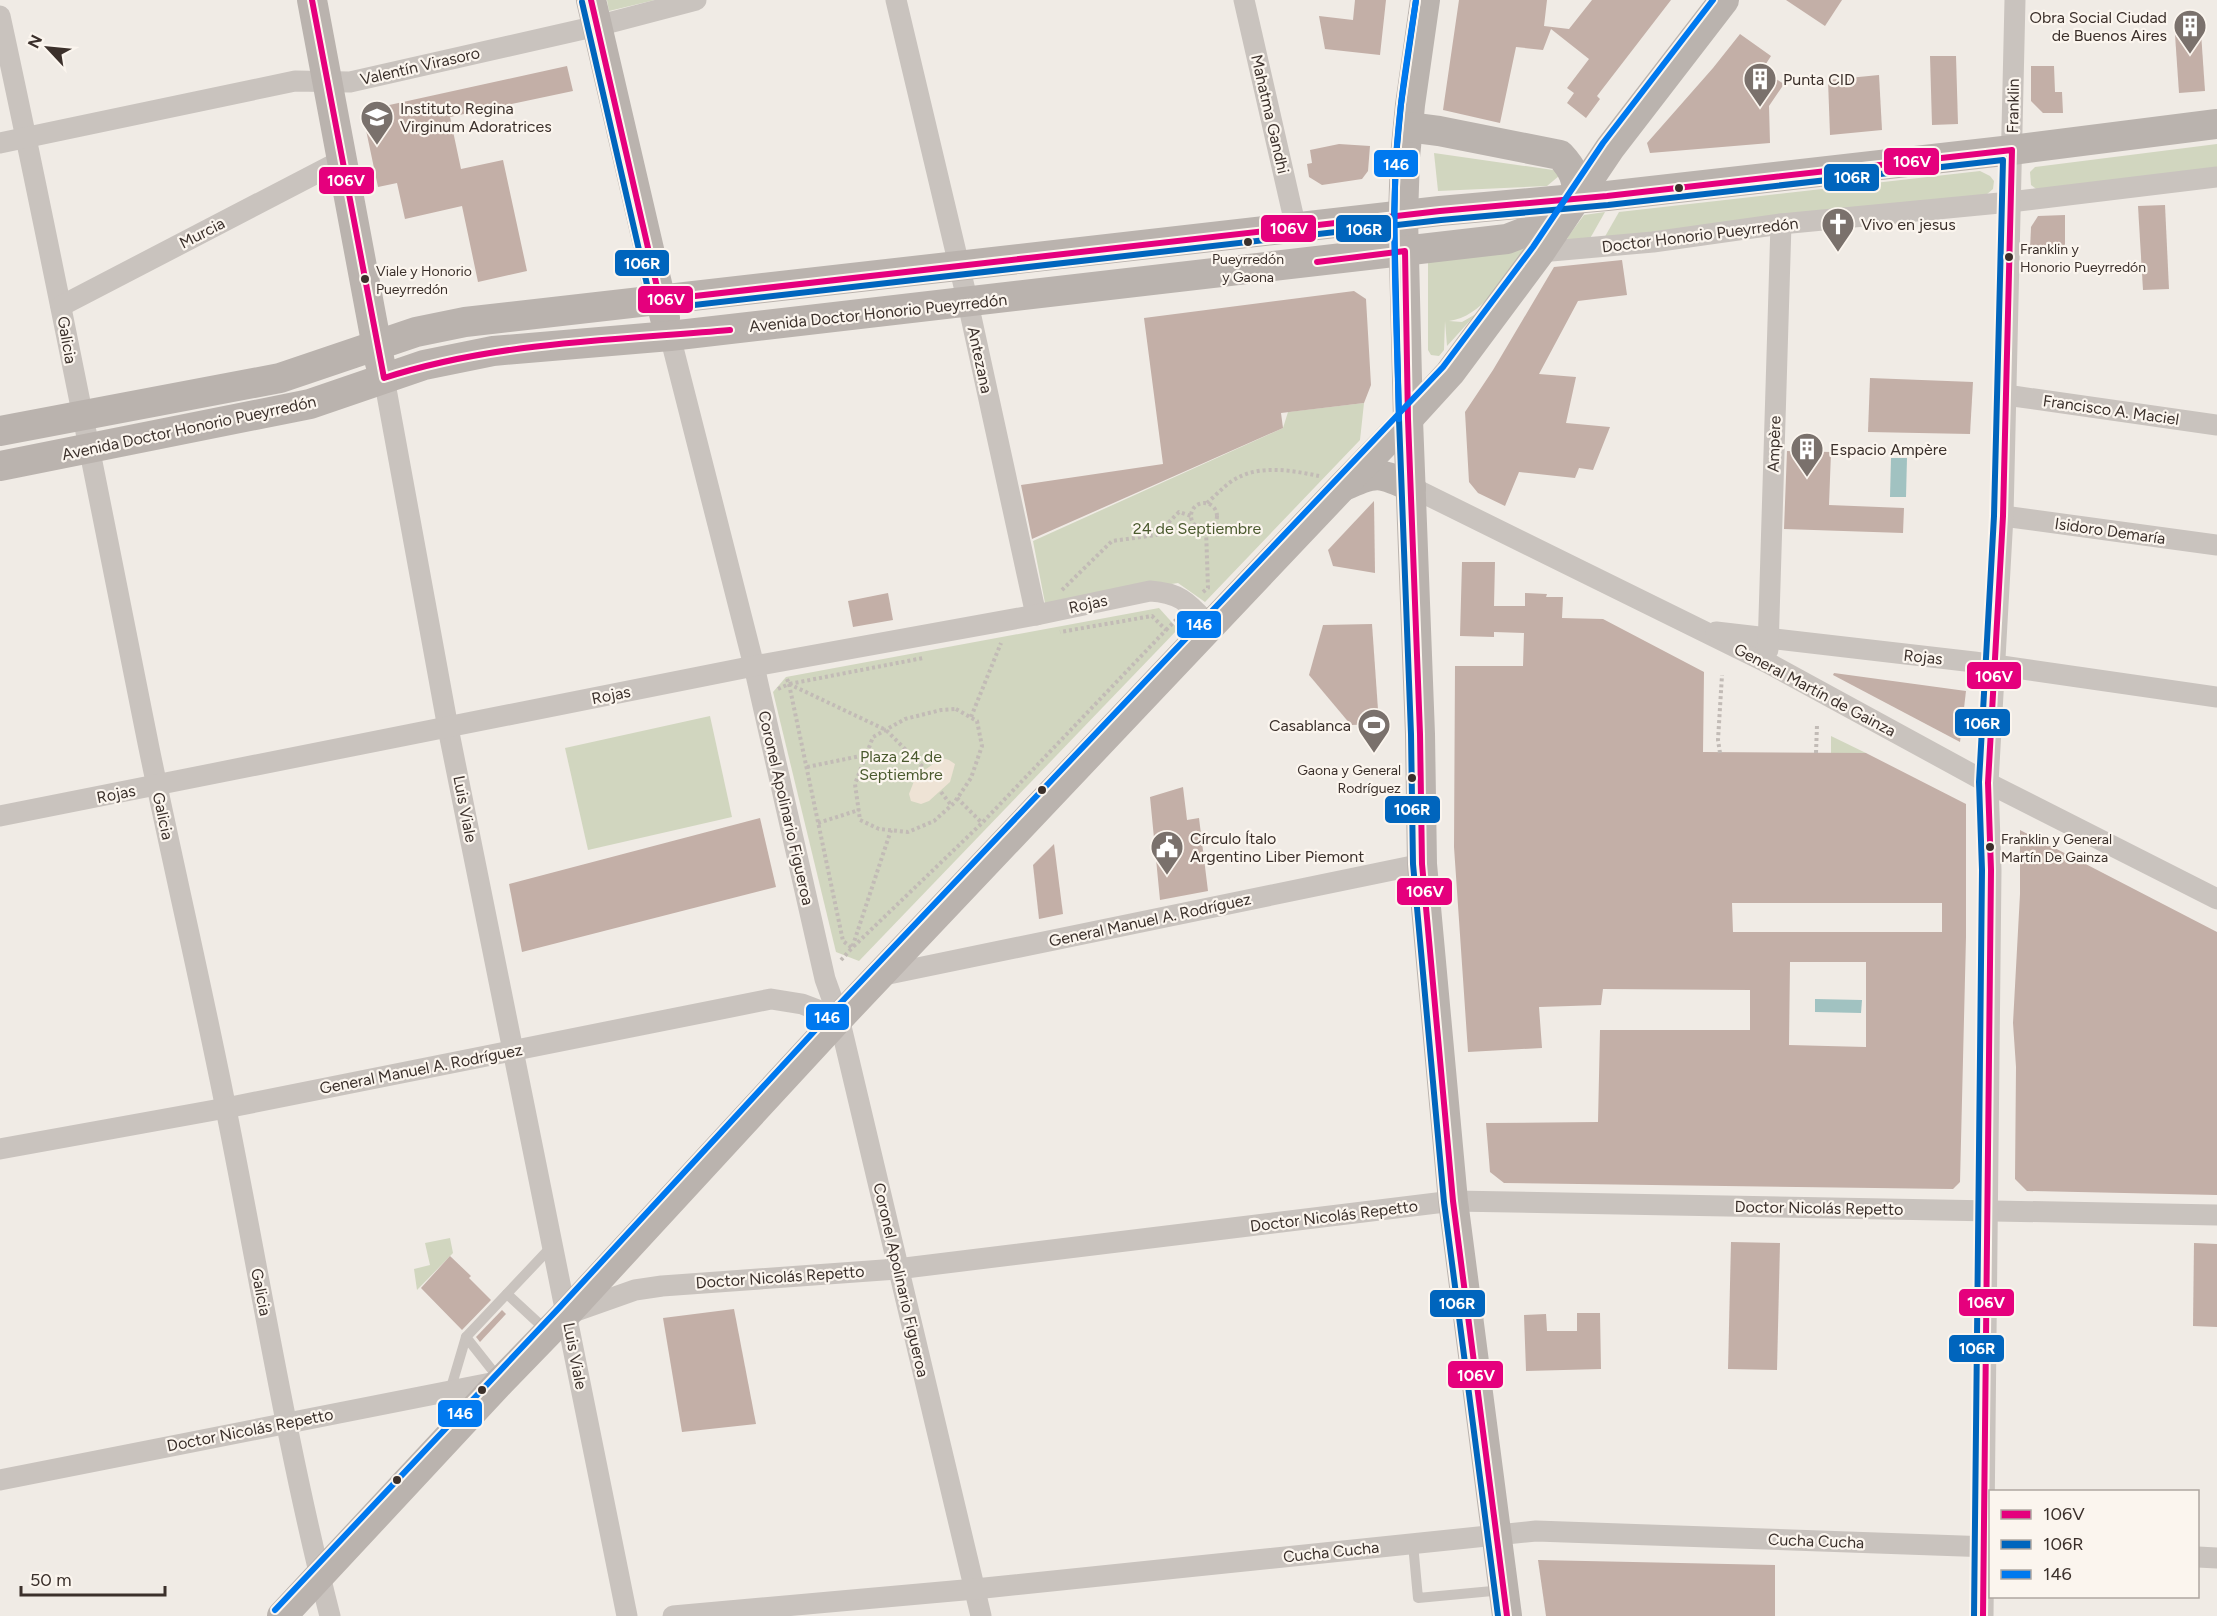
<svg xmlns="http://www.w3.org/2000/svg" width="2217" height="1616" viewBox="0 0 2217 1616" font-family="Figtree,sans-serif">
  <rect width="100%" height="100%" fill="#f0ebe5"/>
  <g fill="#d1d6bf">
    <polygon points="607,0 655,0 609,11"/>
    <polygon points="2217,144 2217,170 2039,191 2031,185 2030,172 2035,167"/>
    <polygon points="1434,153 1553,170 1558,172 1559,176 1547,186 1438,191"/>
    <polygon points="1980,171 1990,176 1994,181 1993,189 1986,195 1603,240 1619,212"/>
    <polygon points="1605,212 1588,242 1569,242 1567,238 1584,215"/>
    <path d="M1525,248C1505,275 1485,316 1449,321L1462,322L1476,314L1447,346L1445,321L1444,350L1439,356L1431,355L1428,350V260Z"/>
    <polygon points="1364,403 1360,440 1205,602 1178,583 1045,603 1033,541 1283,428 1288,412"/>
    <polygon points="1159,608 1178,629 859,961 836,952 773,692 786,677"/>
    <polygon points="710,716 732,817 588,850 565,748"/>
    <polygon points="1831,736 1866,753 1831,753"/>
    <polygon points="450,1238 453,1253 417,1290 414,1269 430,1265 425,1243"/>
  </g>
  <polygon fill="#eee3d5" points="942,758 949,760 955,764 950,782 929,801 921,804 911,801 909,794 916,776"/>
  <g fill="#a1c2c1">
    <polygon points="1891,458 1907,458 1906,497 1890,497"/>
    <polygon points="1815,999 1862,1000 1861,1013 1815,1012"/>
  </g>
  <g fill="#c3afa7" fill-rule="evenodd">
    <polygon points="1355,0 1386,0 1380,55 1325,49 1319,16 1353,20"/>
    <polygon points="1459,0 1547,0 1544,26 1569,29 1592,0 1671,0 1597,96 1600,99 1586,118 1567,103 1574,93 1567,88 1589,59 1551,29 1543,50 1516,47 1500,123 1443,110"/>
    <polygon points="1786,0 1842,0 1825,26"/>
    <polygon points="2200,18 2205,91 2179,93 2174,20"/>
    <polygon points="1740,34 1771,56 1762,70 1784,84 1769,106 1770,143 1650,153 1647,143 1713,68"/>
    <polygon points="1930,56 1956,56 1958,124 1932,125"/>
    <polygon points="567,66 573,91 450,117 461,169 503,160 527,271 478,282 462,206 405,219 397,183 378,187 362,111"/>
    <polygon points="2031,66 2054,66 2055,92 2062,92 2063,113 2043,113 2031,101"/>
    <polygon points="1879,75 1882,130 1830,135 1828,80"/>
    <polygon points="1339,144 1370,146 1368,171 1362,179 1322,185 1309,177 1307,164 1312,163 1310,150"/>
    <polygon points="2165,205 2169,289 2143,290 2138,206"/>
    <polygon points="2065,215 2065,249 2030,250 2031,227 2038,216"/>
    <polygon points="1622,260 1627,295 1578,301 1539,374 1576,377 1566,423 1610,427 1593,470 1579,468 1575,478 1519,472 1505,506 1478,493 1469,482 1465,412 1493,370 1554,267"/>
    <polygon points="1354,291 1366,299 1371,385 1364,403 1281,413 1283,428 1032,539 1021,485 1163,464 1144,318"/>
    <polygon points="1870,378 1973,382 1970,434 1868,432"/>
    <polygon points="1787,451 1831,452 1829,505 1904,508 1903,533 1784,529"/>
    <polygon points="1374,501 1375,573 1333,566 1328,550"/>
    <path d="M1462,562H1495L1494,606H1525V593L1547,594L1546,597H1563L1562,618L1603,619L1704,672L1703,752L1866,753L1966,804V937L1960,1182L1953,1189L1504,1183L1490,1172L1486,1123L1598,1122L1600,1030H1750V990L1603,989L1601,1005L1539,1007L1542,1048L1468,1052L1454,847L1455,666H1523L1524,633L1494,632V637L1460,636ZM1732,903H1942V932H1733ZM1790,962H1866V1047L1789,1045Z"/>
    <polygon points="888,593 893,620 853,627 848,601"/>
    <polygon points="1372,624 1379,724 1351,725 1309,675 1323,625"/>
    <polygon points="1834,673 1966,691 1960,742 1833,675"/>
    <polygon points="1183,787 1187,820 1199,818 1208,891 1160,900 1150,797"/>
    <polygon points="760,818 776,887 522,952 509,884"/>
    <polygon points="2020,830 2217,932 2217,1195 2027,1191 2015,1179 2016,1067 2013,1023 2020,894"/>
    <polygon points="1054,844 1063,914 1039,919 1033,865"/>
    <polygon points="1731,1242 1780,1243 1777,1370 1728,1369"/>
    <polygon points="2194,1243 2217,1244 2217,1327 2193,1326"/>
    <polygon points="450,1256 471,1276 469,1278 491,1300 462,1330 421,1288"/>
    <polygon points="734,1309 756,1424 682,1432 663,1318"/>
    <polygon points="502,1310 506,1314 480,1342 476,1337"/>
    <polygon points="1577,1313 1600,1313 1601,1369 1526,1371 1524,1315 1546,1314 1547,1331 1577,1331"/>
    <polygon points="1538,1560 1775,1565 1775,1616 1546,1616"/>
  </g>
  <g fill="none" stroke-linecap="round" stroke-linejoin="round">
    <g stroke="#c2bbb6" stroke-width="4" stroke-dasharray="3 3" stroke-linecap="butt">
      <path d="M1207,503C1215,496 1223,487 1232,481C1258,464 1290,470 1319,476"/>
      <circle cx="1204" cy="516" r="13"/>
      <polyline points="1062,590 1112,541 1156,535 1179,512 1191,516"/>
      <polyline points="1203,592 1208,588 1206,529"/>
      <polyline points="1166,630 1176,620"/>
      <polyline points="787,679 789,684 923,658"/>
      <polyline points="789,684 843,941 852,948 982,823 1166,630 1152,616 1060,632"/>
      <polyline points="778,689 789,684 886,730 924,768"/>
      <polygon points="956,709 977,721 982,746 971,778 954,803 934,821 908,832 879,829 860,820 855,784 873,737 905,719 941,710"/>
      <polyline points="971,717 1001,643"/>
      <polyline points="1720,753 1718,740 1722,675"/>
      <polyline points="1816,753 1817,725"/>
      <polyline points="807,767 865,755"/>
      <polyline points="941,792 951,805"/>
      <polyline points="957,798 982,823"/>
      <polyline points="818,823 859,810"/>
      <polyline points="841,960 852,948 891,830"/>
    </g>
    <g stroke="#c9c3be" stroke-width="10">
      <polyline points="507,1294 546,1330"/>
      <polyline points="500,1380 466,1337 552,1246"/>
      <polyline points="450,1391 466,1337"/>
      <polyline points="1413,1544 1418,1598 1503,1590"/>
    </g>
    <g stroke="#c9c3be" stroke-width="21">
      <polyline points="896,0 968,303 1036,615"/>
      <polyline points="1244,0 1296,228"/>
      <path d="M0,16C53,259 100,504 149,748C174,869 202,988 226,1109C260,1278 287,1449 330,1616"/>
      <polyline points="0,143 295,81 350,82 597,26 696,0"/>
      <polyline points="1540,252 1653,242 1781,224 2010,202 2217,177"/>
      <polyline points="61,306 342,160"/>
      <polyline points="670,336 754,666 825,979 839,1018 981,1616"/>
      <polyline points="384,378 448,728 627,1616"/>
      <polyline points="2006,395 2217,425"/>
      <polyline points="1411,487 1768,663 1988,783 2217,899"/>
      <polyline points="2003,516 2217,545"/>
      <polyline points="1716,632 1974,662 2217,697"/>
      <polyline points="1768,650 1781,224"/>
      <path d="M0,816L754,666L1036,615L1150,591C1182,593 1189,604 1210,626"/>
      <polyline points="879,976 1422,864"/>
      <polyline points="0,1149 226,1108 771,999 802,1004 839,1018"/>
      <polyline points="570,1313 635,1290 662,1286 897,1269 1453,1201 2217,1215"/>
      <polyline points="0,1480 501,1381"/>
      <polyline points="2198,1557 2217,1558"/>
      <polyline points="673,1616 975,1589 1536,1531 1990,1547"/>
      <polyline points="1983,1616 1991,870 1988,783 2003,516 2015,0"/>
    </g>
    <g stroke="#bab3ae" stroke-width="30">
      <polyline points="312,0 380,363"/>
      <polyline points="591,0 665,318"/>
      <polyline points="1425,0 1410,105 1405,157 1403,216 1408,419 1420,734 1422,864 1453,1201 1507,1616"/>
      <path d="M1408,127L1439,131L1560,155C1573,169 1578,179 1577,199"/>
      <polyline points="0,431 280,378 416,332 465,322 1440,211 1607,196 2012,150 2217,124"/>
      <polyline points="0,466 310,404 424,365 493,351 670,336 1507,239 1540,226 1563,211"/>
      <path d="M1344,486C1376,471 1380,472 1411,487"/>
      <polyline points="282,1616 501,1381 566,1314 839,1018 1342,487 1408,419 1450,373 1540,252 1610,148 1724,0"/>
    </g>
    <g stroke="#fbf5ee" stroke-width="10">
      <g id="bus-1">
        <path d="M312,0L384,378C495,342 614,340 730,330"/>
        <polyline points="591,0 660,300 1440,211 1607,196 2012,150 2003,516 1988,783 1991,870 1983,1616"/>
        <polyline points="1317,262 1405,251 1408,419 1420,734 1422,864 1453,1201 1507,1616"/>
      </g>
    </g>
    <g stroke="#fbf5ee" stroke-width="10">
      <g id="bus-2">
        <polyline points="1416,0 1401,104 1396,157 1394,216 1399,419 1411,734 1413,864 1444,1202 1498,1616"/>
        <polyline points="582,2 651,302 654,307 659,309 1441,220 1608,205 2003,160 1994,516 1979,782 1982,870 1974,1616"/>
      </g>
    </g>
    <g stroke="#fbf5ee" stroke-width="10">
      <g id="bus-3">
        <path d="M1399,419C1397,333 1392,245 1396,159C1399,106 1408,53 1416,0"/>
        <polyline points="275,1610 559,1308 832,1012 1443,367 1533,247 1603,143 1713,0"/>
      </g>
    </g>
    <use href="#bus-1" stroke="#e5007d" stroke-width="6"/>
    <use href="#bus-2" stroke="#0065bd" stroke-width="6"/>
    <use href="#bus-3" stroke="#0079ef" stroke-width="6"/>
  </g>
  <defs>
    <g id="building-pin" transform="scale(1.725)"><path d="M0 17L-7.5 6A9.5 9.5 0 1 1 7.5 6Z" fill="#7a716c" stroke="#fbf5ee"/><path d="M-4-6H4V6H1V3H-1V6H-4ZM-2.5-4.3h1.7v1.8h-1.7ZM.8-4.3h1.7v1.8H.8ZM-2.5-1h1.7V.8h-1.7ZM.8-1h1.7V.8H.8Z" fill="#fff"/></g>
    <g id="school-pin" transform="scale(1.725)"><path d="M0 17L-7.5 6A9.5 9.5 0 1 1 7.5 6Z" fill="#7a716c" stroke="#fbf5ee"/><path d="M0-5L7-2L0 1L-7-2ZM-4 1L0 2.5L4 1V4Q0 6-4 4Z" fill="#fff"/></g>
    <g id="church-pin" transform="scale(1.725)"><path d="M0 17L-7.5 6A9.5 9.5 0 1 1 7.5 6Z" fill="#7a716c" stroke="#fbf5ee"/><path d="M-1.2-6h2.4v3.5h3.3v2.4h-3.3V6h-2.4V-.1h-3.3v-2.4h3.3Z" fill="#fff"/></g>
    <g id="stadium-pin" transform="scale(1.725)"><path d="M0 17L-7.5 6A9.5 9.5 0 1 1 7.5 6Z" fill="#7a716c" stroke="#fbf5ee"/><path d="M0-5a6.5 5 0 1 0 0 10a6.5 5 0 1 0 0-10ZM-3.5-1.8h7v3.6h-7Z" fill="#fff"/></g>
    <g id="civic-pin" transform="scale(1.725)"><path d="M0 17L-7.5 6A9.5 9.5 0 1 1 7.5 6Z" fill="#7a716c" stroke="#fbf5ee"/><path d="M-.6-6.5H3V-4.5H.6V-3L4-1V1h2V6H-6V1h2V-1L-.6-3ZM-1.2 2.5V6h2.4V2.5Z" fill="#fff"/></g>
  </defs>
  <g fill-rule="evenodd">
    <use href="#building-pin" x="2190" y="26"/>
    <use href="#building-pin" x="1760" y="79"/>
    <use href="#school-pin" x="377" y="117"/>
    <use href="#church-pin" x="1838" y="224"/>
    <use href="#building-pin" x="1807" y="449"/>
    <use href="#stadium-pin" x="1374" y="725"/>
    <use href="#civic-pin" x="1167" y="847"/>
  </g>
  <g fill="#3b302b" stroke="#fbf5ee" stroke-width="2">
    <circle cx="1679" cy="188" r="5"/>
    <circle cx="1248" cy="242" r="5"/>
    <circle cx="2009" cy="257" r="5"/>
    <circle cx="365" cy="279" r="5"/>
    <circle cx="1412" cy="778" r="5"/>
    <circle cx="1042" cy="790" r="5"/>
    <circle cx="1990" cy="847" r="5"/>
    <circle cx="482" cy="1390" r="5"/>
    <circle cx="397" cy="1480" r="5"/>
  </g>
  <g text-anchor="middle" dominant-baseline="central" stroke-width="4.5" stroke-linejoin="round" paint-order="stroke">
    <g font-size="14" fill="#3b302b" stroke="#fbf5ee" text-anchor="start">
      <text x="2020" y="249">Franklin y<tspan x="2020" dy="18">Honorio Pueyrredón</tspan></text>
      <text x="1248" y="259" text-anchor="middle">Pueyrredón<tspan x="1248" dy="18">y Gaona</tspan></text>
      <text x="376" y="271">Viale y Honorio<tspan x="376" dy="18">Pueyrredón</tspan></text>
      <text x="1401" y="770" text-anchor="end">Gaona y General<tspan x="1401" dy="18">Rodríguez</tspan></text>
      <text x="2001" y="839">Franklin y General<tspan x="2001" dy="18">Martín De Gainza</tspan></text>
    </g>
    <g font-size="16" fill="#3b302b" stroke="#fbf5ee" text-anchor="start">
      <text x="2167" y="17" text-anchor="end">Obra Social Ciudad<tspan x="2167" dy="18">de Buenos Aires</tspan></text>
      <text x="1783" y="79">Punta CID</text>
      <text x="400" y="108">Instituto Regina<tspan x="400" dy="18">Virginum Adoratrices</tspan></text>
      <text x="1861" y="224">Vivo en jesus</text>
      <text x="1830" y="449">Espacio Ampère</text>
      <text x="1351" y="725" text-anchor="end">Casablanca</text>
      <text x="1190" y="838">Círculo Ítalo<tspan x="1190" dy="18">Argentino Liber Piemont</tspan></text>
    </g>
    <g font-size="16" fill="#3b302b" stroke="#fbf5ee">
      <text transform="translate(420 66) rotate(-13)">Valentín Virasoro</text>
      <text transform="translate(2013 106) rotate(-89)">Franklin</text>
      <text transform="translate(1270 114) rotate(77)">Mahatma Gandhi</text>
      <text transform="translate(202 233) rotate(-27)">Murcia</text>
      <text transform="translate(1700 235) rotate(-7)">Doctor Honorio Pueyrredón</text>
      <text transform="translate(878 313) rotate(-6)">Avenida Doctor Honorio Pueyrredón</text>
      <text transform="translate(67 340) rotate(80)">Galicia</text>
      <text transform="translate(980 360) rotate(78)">Antezana</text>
      <text transform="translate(2111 410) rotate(8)">Francisco A. Maciel</text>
      <text transform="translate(189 428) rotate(-12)">Avenida Doctor Honorio Pueyrredón</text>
      <text transform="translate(1774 444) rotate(-88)">Ampère</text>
      <text transform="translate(2110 531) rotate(8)">Isidoro Demaría</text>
      <text transform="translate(1088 604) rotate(-12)">Rojas</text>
      <text transform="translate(1923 657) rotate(6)">Rojas</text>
      <text transform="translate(1815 690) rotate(28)">General Martín de Gainza</text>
      <text transform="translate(611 695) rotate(-11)">Rojas</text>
      <text transform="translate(116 794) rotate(-11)">Rojas</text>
      <text transform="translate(786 808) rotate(77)">Coronel Apolinario Figueroa</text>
      <text transform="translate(465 809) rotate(79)">Luis Viale</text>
      <text transform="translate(163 816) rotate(78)">Galicia</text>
      <text transform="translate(1150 920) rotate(-12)">General Manuel A. Rodríguez</text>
      <text transform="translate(421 1069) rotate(-11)">General Manuel A. Rodríguez</text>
      <text transform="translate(1819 1208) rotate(1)">Doctor Nicolás Repetto</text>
      <text transform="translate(1334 1216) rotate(-7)">Doctor Nicolás Repetto</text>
      <text transform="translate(780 1277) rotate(-4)">Doctor Nicolás Repetto</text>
      <text transform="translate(901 1280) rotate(77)">Coronel Apolinario Figueroa</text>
      <text transform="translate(261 1292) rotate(79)">Galicia</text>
      <text transform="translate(575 1356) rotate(79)">Luis Viale</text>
      <text transform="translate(250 1430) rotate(-11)">Doctor Nicolás Repetto</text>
      <text transform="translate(1816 1541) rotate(2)">Cucha Cucha</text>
      <text transform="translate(1331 1552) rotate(-6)">Cucha Cucha</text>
    </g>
    <g font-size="16" fill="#4a5a2e" stroke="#fbf5ee">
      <text x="1197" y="528">24 de Septiembre</text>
      <text x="901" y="756">Plaza 24 de<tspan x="901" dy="18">Septiembre</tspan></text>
    </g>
  </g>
  <g stroke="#fbf5ee" stroke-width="2">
    <rect x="1883" y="147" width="57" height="29" rx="6" fill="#e5007d"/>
    <rect x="1373" y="149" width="46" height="29" rx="6" fill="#0079ef"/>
    <rect x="1823" y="163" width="57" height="29" rx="6" fill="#0065bd"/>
    <rect x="318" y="166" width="57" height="29" rx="6" fill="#e5007d"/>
    <rect x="1260" y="214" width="57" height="29" rx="6" fill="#e5007d"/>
    <rect x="1335" y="214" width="57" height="29" rx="6" fill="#0065bd"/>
    <rect x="614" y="249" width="56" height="28" rx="6" fill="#0065bd"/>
    <rect x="637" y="285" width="57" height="29" rx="6" fill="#e5007d"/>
    <rect x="1176" y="610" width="46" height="29" rx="6" fill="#0079ef"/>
    <rect x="1966" y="661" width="56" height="29" rx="6" fill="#e5007d"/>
    <rect x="1954" y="708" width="57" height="29" rx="6" fill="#0065bd"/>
    <rect x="1384" y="795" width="57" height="29" rx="6" fill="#0065bd"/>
    <rect x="1396" y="877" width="57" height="29" rx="6" fill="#e5007d"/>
    <rect x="805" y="1003" width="45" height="28" rx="6" fill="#0079ef"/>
    <rect x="1958" y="1288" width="57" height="29" rx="6" fill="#e5007d"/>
    <rect x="1429" y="1289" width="57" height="29" rx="6" fill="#0065bd"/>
    <rect x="1948" y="1334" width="57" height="29" rx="6" fill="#0065bd"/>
    <rect x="1447" y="1360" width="57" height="29" rx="6" fill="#e5007d"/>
    <rect x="437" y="1399" width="46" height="29" rx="6" fill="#0079ef"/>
  </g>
  <g font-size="16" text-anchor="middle" font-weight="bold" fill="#fff">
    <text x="1912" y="167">106V</text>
    <text x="1396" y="170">146</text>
    <text x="1852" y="183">106R</text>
    <text x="346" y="186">106V</text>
    <text x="1289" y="234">106V</text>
    <text x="1364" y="235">106R</text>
    <text x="642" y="269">106R</text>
    <text x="666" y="305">106V</text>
    <text x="1199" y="630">146</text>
    <text x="1994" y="682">106V</text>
    <text x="1982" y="729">106R</text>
    <text x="1412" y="815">106R</text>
    <text x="1425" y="897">106V</text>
    <text x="827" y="1023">146</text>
    <text x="1986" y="1308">106V</text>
    <text x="1457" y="1309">106R</text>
    <text x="1977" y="1354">106R</text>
    <text x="1476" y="1381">106V</text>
    <text x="460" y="1419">146</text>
  </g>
  <rect x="1989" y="1490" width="210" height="108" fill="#fbf5ee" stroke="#aea6a0" stroke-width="1.5"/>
  <rect x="2001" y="1510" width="30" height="9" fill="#e5007d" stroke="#aea6a0" stroke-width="1.5"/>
  <text x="2043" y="1520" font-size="18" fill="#3b302b">106V</text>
  <rect x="2001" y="1540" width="30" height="9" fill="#0065bd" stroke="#aea6a0" stroke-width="1.5"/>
  <text x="2043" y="1550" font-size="18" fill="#3b302b">106R</text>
  <rect x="2001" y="1570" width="30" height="9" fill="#0079ef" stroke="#aea6a0" stroke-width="1.5"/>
  <text x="2043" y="1580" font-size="18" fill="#3b302b">146</text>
  <g transform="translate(48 48) rotate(296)" stroke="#fbf5ee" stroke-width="4.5" paint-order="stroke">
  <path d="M0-4.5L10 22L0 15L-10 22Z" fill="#3b302b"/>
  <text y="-9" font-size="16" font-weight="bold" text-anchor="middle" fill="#3b302b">N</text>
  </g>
  <path d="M21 1586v9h144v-9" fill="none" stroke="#3b302b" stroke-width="3"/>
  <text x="30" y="1586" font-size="18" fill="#3b302b" stroke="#fbf5ee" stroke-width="4.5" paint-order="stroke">50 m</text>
</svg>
